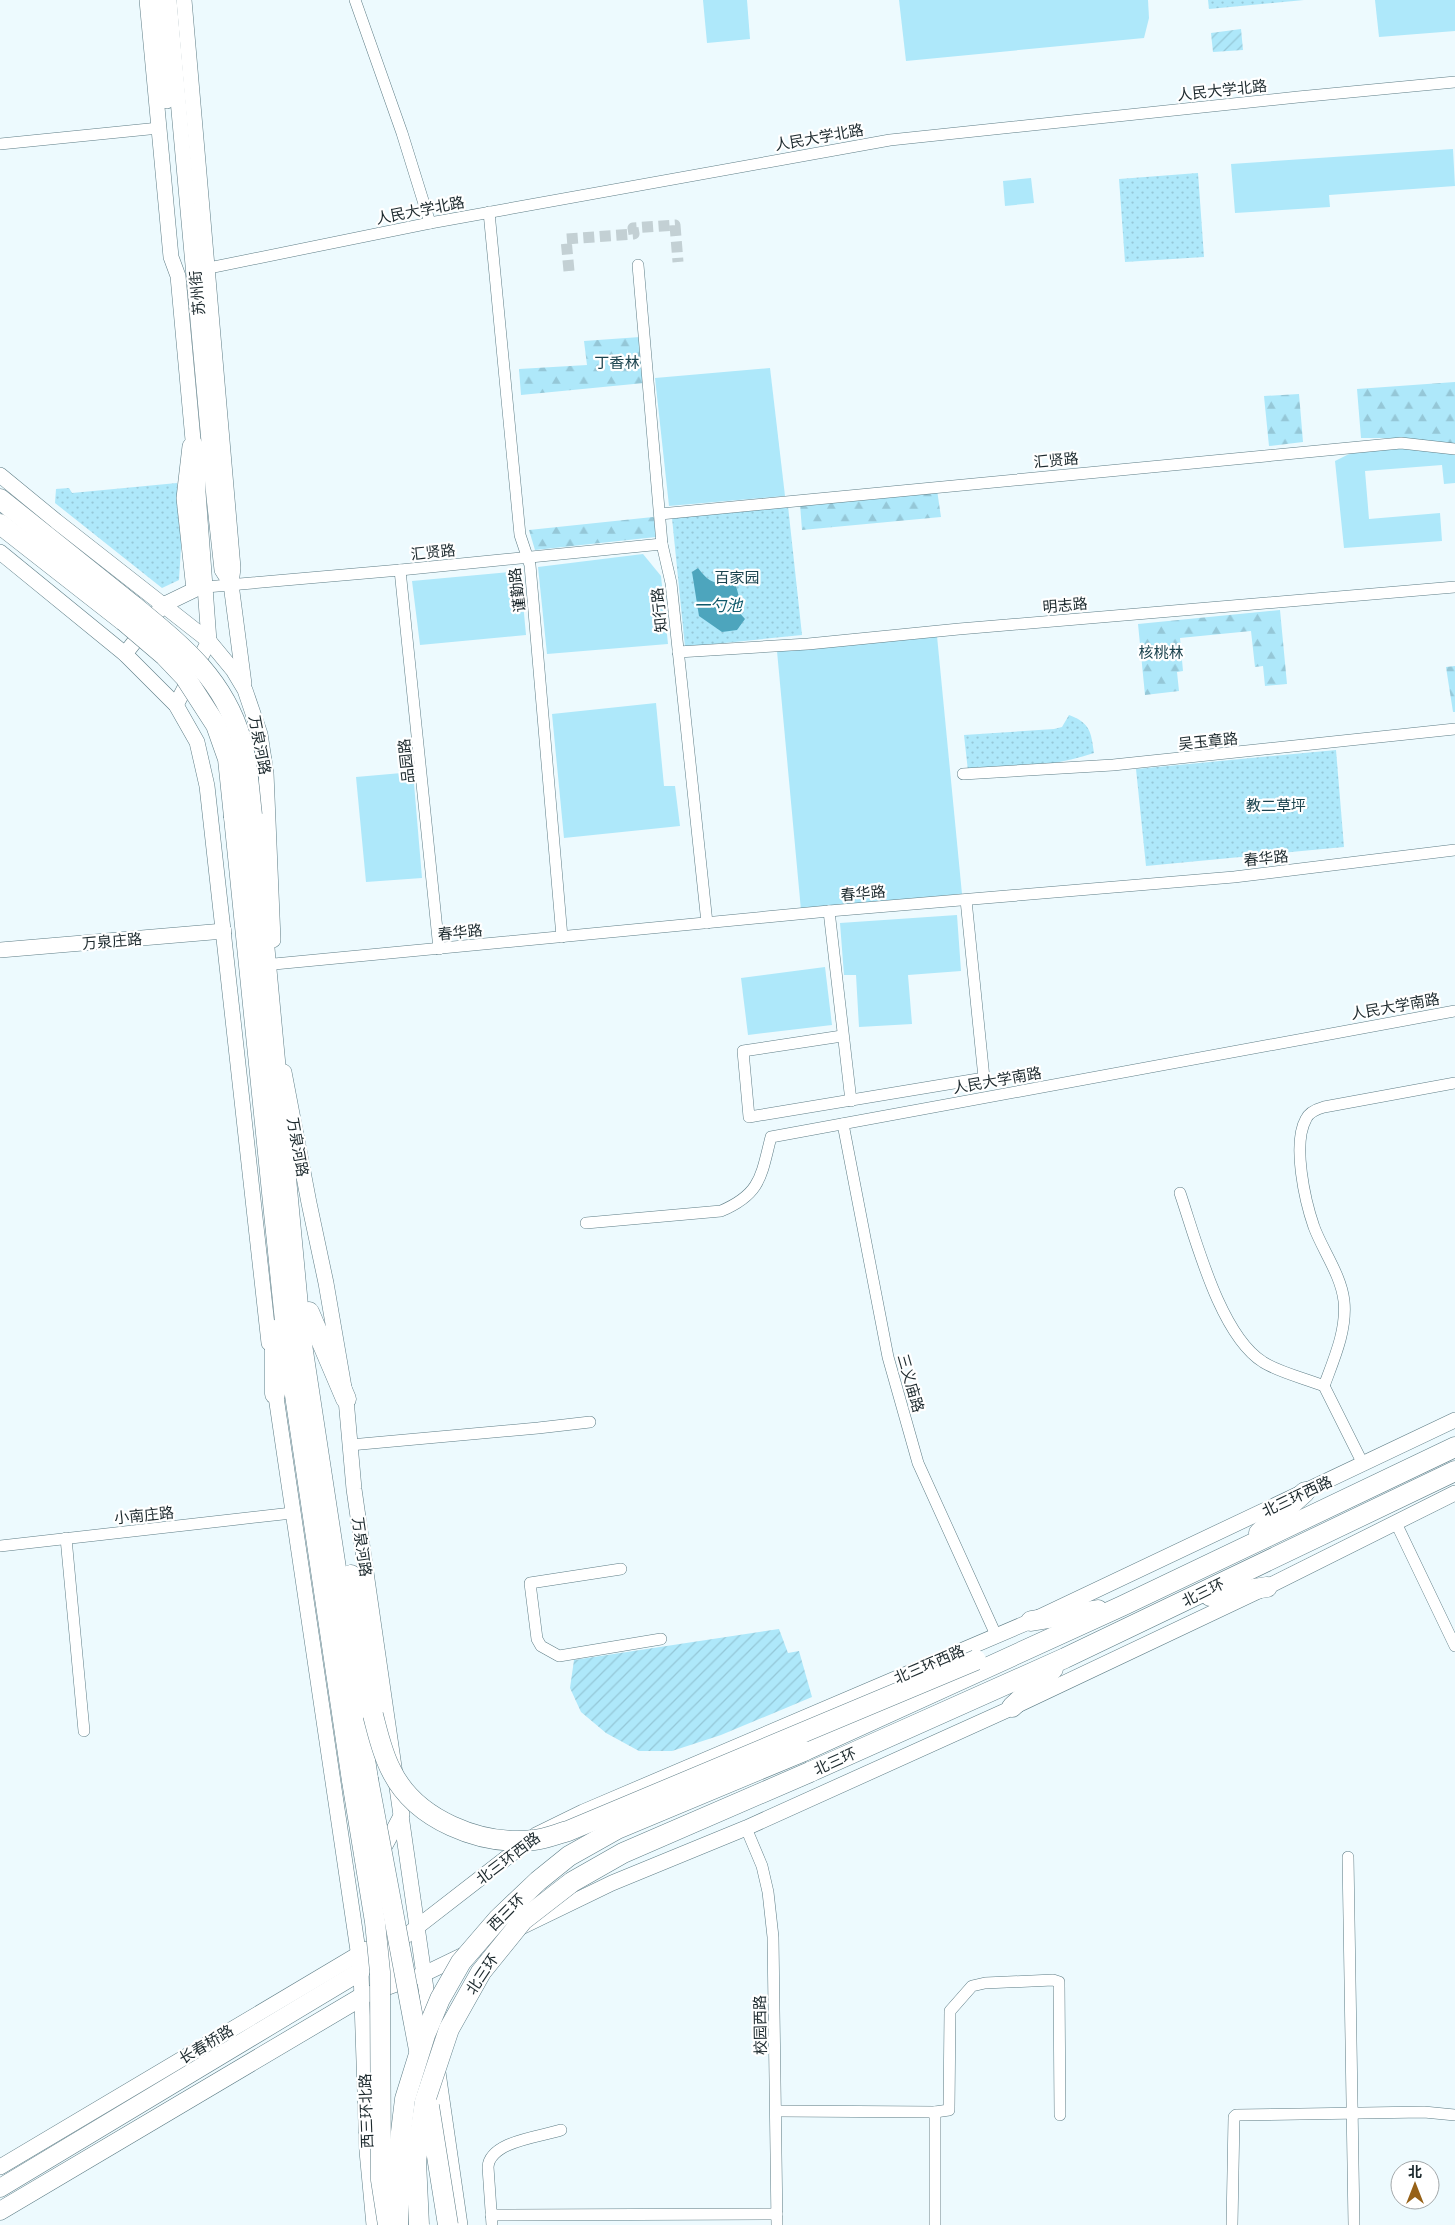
<svg xmlns="http://www.w3.org/2000/svg" width="1455" height="2225" viewBox="0 0 1455 2225" font-family="'Asap Condensed','Noto Sans SC',sans-serif">
  <defs>
    <pattern id="forest-firs" width="22" height="20" patternUnits="userSpaceOnUse" patternTransform="scale(1.25)"><rect width="22" height="20" fill="#aee8fa"/><path d="M5 1l3.5 6h-7zM16 11l3.5 6h-7z" fill="#95c7d7"/></pattern>
    <pattern id="park-dots" width="8" height="8" patternUnits="userSpaceOnUse" patternTransform="scale(1.25)"><rect width="8" height="8" fill="#aee8fa"/><path d="M2 2h.1M6 6h.1" fill="none" stroke="#95c7d7" stroke-width="1.8" stroke-linecap="round"/></pattern>
    <pattern id="garden-furrows" width="10" height="10" patternUnits="userSpaceOnUse" patternTransform="scale(1.25)"><rect width="10" height="10" fill="#aee8fa"/><path d="M-1 1l2-2M0 10L10 0M9 11l2-2" fill="none" stroke="#95c7d7"/></pattern>
  </defs>
  <rect width="100%" height="100%" fill="#edfafe"/>
  <g fill="#aee8fa">
    <polygon points="703,0 747,0 750,39 707,43"/>
    <polygon points="899,0 1148,0 1149,18 1144,38 906,61"/>
    <polygon points="1375,0 1455,0 1455,31 1379,37"/>
    <polygon points="1453,149 1455,186 1329,195 1330,207 1235,213 1231,164"/>
    <polygon points="1031,178 1034,203 1005,206 1003,181"/>
    <polygon points="770,368 785,496 669,506 655,378"/>
    <polygon points="1404,448 1455,452 1455,483 1444,484 1442,465 1365,471 1369,519 1440,513 1442,541 1344,548 1335,461 1353,452"/>
    <polygon points="643,554 661,576 668,644 547,654 538,567"/>
    <polygon points="520,571 526,635 420,645 412,581"/>
    <polygon points="937,636 962,894 801,910 777,651"/>
    <polygon points="656,703 664,786 675,786 680,826 564,838 552,714"/>
    <polygon points="413,772 422,878 366,882 356,777"/>
    <polygon points="957,915 961,971 908,975 912,1024 859,1027 856,975 844,975 840,923"/>
    <polygon points="825,967 832,1025 748,1035 741,978"/>
  </g>
  <g fill="url(#forest-firs)">
    <polygon points="640,337 644,383 521,395 519,369 587,365 584,341"/>
    <polygon points="1455,382 1455,446 1397,438 1361,438 1357,389"/>
    <polygon points="1299,394 1303,442 1269,446 1264,396"/>
    <polygon points="937,490 941,517 802,530 800,504"/>
    <polygon points="653,517 658,521 656,537 535,550 529,530"/>
    <polygon points="1280,610 1287,684 1265,686 1263,666 1255,667 1251,631 1180,638 1183,671 1177,672 1179,691 1145,695 1138,624"/>
    <polygon points="1455,666 1455,712 1453,712 1446,667"/>
  </g>
  <g fill="url(#park-dots)">
    <polygon points="1208,0 1304,0 1209,9"/>
    <polygon points="1198,173 1204,257 1125,262 1119,179"/>
    <polygon points="177,483 182,531 179,580 162,588 55,503 56,489 69,488 72,493"/>
    <polygon points="788,506 802,635 685,647 672,518"/>
    <path d="M1069,715C1090,723 1091,731 1094,753C1053,767 1011,768 968,771L964,735L1054,729L1062,727Z"/>
    <polygon points="1336,750 1344,847 1146,866 1136,769"/>
  </g>
  <g fill="url(#garden-furrows)">
    <polygon points="1241,29 1243,50 1213,52 1211,33"/>
    <polygon points="779,1629 788,1653 799,1651 812,1697 721,1735 672,1751 639,1751 606,1733 581,1712 570,1688 574,1660"/>
  </g>
  <path fill="#4da5bd" d="M698,568C710,584 716,585 735,582L739,597L737,610L745,619L737,630L722,632L699,616L692,572Z"/>
  <g fill="none" stroke-linecap="round" stroke-linejoin="round">
    <polyline stroke="#c3d0d4" stroke-width="11" stroke-dasharray="11 5.5" stroke-linecap="butt" points="569,271 566,239 634,234 633,228 675,225 678,262"/>
    <g stroke="#5e7d86" stroke-width="12">
      <g id="street">
        <polyline points="355,0 402,133 430,223"/>
        <polyline points="0,144 159,128"/>
        <polyline points="489,212 520,535 530,565 562,937"/>
        <polyline points="638,265 662,544 671,583 707,923"/>
        <polyline points="199,270 430,223 890,140 1298,97 1455,82"/>
        <polyline points="660,514 1401,443 1455,449"/>
        <polyline points="400,570 439,949"/>
        <polyline points="206,587 400,570 662,544"/>
        <polyline points="678,652 808,644 959,629 1455,587"/>
        <polyline points="963,774 1113,765 1455,729"/>
        <polyline points="829,911 851,1101"/>
        <polyline points="274,964 829,911 1234,877 1455,850"/>
        <polyline points="842,1036 743,1051 749,1117 984,1078 966,900"/>
        <polyline points="843,1124 888,1357 918,1463 996,1635"/>
        <path d="M1180,1193C1196,1240 1220,1335 1263,1362C1278,1372 1307,1379 1324,1386L1363,1464"/>
        <path d="M586,1223L721,1211C761,1194 761,1176 771,1137L1455,1011"/>
        <path d="M1324,1386C1334,1359 1347,1330 1344,1301C1341,1275 1323,1251 1314,1227C1305,1201 1292,1144 1306,1119C1309,1112 1317,1109 1324,1107L1455,1083"/>
        <polyline points="350,1445 538,1428 590,1422"/>
        <polyline points="1396,1523 1455,1646"/>
        <polyline points="66,1538 84,1731"/>
        <polyline points="0,1546 292,1513"/>
        <polyline points="621,1569 530,1583 537,1639 541,1646 559,1656 661,1639"/>
        <polyline points="746,1828 762,1866 768,1892 773,1937 777,2225"/>
        <polyline points="1348,1857 1354,2225"/>
        <polyline points="777,2111 935,2112 935,2225"/>
        <polyline points="935,2112 949,2110 950,2011 972,1986 985,1983 1053,1980 1059,1982 1060,2115"/>
        <polyline points="491,2215 777,2214"/>
        <path d="M492,2225L488,2167C490,2141 540,2137 561,2130"/>
        <polyline points="1232,2225 1234,2117 1236,2115 1424,2112 1455,2115"/>
      </g>
    </g>
    <g stroke="#5e7d86" stroke-width="16">
      <g id="secondary">
        <polyline points="147,0 171,257 178,276 193,440 198,451 198,492 209,641 176,705"/>
        <polyline points="159,0 167,101"/>
        <polyline points="169,0 214,497 222,570 231,584 244,684"/>
        <polyline points="184,0 233,568 231,584"/>
        <polyline points="0,475 56,521 209,641 233,670 245,690 260,734 266,773 273,940"/>
        <polyline points="0,552 125,654 176,705 197,742 207,786 269,1343"/>
        <polyline points="125,654 163,605 194,590 184,498 190,446"/>
        <polyline points="0,950 224,931"/>
        <polyline points="284,1072 309,1203 326,1283 346,1399 354,1489 460,2225"/>
        <polyline points="274,1383 361,1971 367,2151 374,2225"/>
        <polyline points="379,1857 402,1814"/>
        <polyline points="382,1906 397,1982"/>
        <polyline points="372,1962 536,1835 583,1812 1031,1621 1455,1420"/>
        <polyline points="372,1993 424,1974 612,1883 746,1828 1005,1711 1267,1587 1455,1493"/>
        <polyline points="0,2167 367,1949"/>
      </g>
    </g>
    <g stroke="#5e7d86" stroke-width="19">
      <g id="primary">
        <polyline points="0,2188 361,1971"/>
        <polyline points="0,2211 363,1996"/>
      </g>
    </g>
    <g stroke="#5e7d86" stroke-width="21">
      <g id="highway">
        <polyline points="0,499 135,607"/>
        <polyline points="0,524 124,621"/>
        <polyline points="252,815 301,1338 368,1779"/>
        <polyline points="234,817 287,1341 352,1781"/>
        <polyline points="309,1312 346,1399"/>
        <polyline points="275,1394 275,1330"/>
        <polyline points="1259,1533 1305,1492"/>
        <polyline points="351,1575 373,1715"/>
        <polyline points="1210,1596 1267,1587"/>
        <polyline points="1031,1621 1098,1610"/>
        <polyline points="1012,1707 1053,1669"/>
        <polyline points="804,1751 1122,1606 1455,1447"/>
        <polyline points="810,1772 1065,1658 1455,1471"/>
      </g>
    </g>
    <use href="#street" stroke="#fff" stroke-width="11"/>
    <use href="#secondary" stroke="#fff" stroke-width="15"/>
    <use href="#primary" stroke="#fff" stroke-width="18"/>
    <use href="#highway" stroke="#fff" stroke-width="20"/>
    <g stroke="#5e7d86" stroke-width="21" stroke-linecap="butt">
      <g id="highway-bridge">
        <path d="M135,607C182,646 223,678 241,739C248,764 249,790 252,815"/>
        <polyline points="124,621 165,656 185,677 216,725 228,759 234,817"/>
        <path d="M373,1715C378,1734 382,1753 391,1770C415,1820 481,1846 534,1840C545,1839 557,1834 568,1831L976,1660"/>
        <polyline points="368,1779 419,2050"/>
        <polyline points="352,1781 375,1922 380,1972 381,2180 388,2225"/>
        <polyline points="429,2106 448,2225"/>
        <polyline points="398,2225 398,2157 405,2099 425,2035 440,1999 461,1962 498,1919 538,1881 569,1856 617,1829 804,1751"/>
        <polyline points="419,2225 416,2161 425,2101 449,2029 481,1972 523,1920 572,1882 623,1853 810,1772"/>
      </g>
    </g>
    <use href="#highway-bridge" stroke="#fff" stroke-width="20"/>
  </g>
  <g text-anchor="middle" dominant-baseline="central" stroke-width="4.5" stroke-linejoin="round" paint-order="stroke">
    <g font-size="15" fill="#1c292d" stroke="#fff">
      <text transform="translate(1222 90) rotate(-6)">人民大学北路</text>
      <text transform="translate(819 137) rotate(-10)">人民大学北路</text>
      <text transform="translate(420 210) rotate(-11)">人民大学北路</text>
      <text transform="translate(197 293) rotate(-95)">苏州街</text>
      <text transform="translate(1056 460) rotate(-5)">汇贤路</text>
      <text transform="translate(433 552) rotate(-6)">汇贤路</text>
      <text transform="translate(517 590) rotate(-97)">谨勤路</text>
      <text transform="translate(1065 605) rotate(-5)">明志路</text>
      <text transform="translate(659 610) rotate(-96)">知行路</text>
      <text transform="translate(1208 741) rotate(-6)">吴玉章路</text>
      <text transform="translate(260 745) rotate(79)">万泉河路</text>
      <text transform="translate(406 761) rotate(-96)">品园路</text>
      <text transform="translate(1266 858) rotate(-6)">春华路</text>
      <text transform="translate(863 893) rotate(-5)">春华路</text>
      <text transform="translate(460 932) rotate(-6)">春华路</text>
      <text transform="translate(112 941) rotate(-5)">万泉庄路</text>
      <text transform="translate(1395 1006) rotate(-10)">人民大学南路</text>
      <text transform="translate(997 1080) rotate(-10)">人民大学南路</text>
      <text transform="translate(298 1147) rotate(80)">万泉河路</text>
      <text transform="translate(911 1383) rotate(74)">三义庙路</text>
      <text transform="translate(1297 1496) rotate(-25)">北三环西路</text>
      <text transform="translate(144 1515) rotate(-6)">小南庄路</text>
      <text transform="translate(362 1547) rotate(82)">万泉河路</text>
      <text transform="translate(1203 1592) rotate(-26)">北三环</text>
      <text transform="translate(929 1664) rotate(-23)">北三环西路</text>
      <text transform="translate(835 1761) rotate(-24)">北三环</text>
      <text transform="translate(508 1858) rotate(-37)">北三环西路</text>
      <text transform="translate(506 1912) rotate(-45)">西三环</text>
      <text transform="translate(482 1974) rotate(-56)">北三环</text>
      <text transform="translate(760 2025) rotate(-91)">校园西路</text>
      <text transform="translate(206 2044) rotate(-31)">长春桥路</text>
      <text transform="translate(366 2111) rotate(-92)">西三环北路</text>
    </g>
    <g font-size="15" fill="#1b434e" stroke="#fff">
      <text x="617" y="362">丁香林</text>
      <text x="737" y="577">百家园</text>
      <text x="1161" y="652">核桃林</text>
      <text x="1276" y="805">教二草坪</text>
    </g>
    <g font-size="16" font-style="italic" fill="#0e586a" stroke="#fff">
      <text x="718" y="605">一勺池</text>
    </g>
  </g>
  <g transform="translate(1415 2185)"><circle r="24" fill="#ffffff" stroke="#a4a9ab"/>
  <path d="M0-4L9 19L0 12L-9 19Z" fill="#966117"/>
  <text y="-8" font-size="14" font-weight="bold" text-anchor="middle" fill="#1c292d">北</text>
  </g>
</svg>
